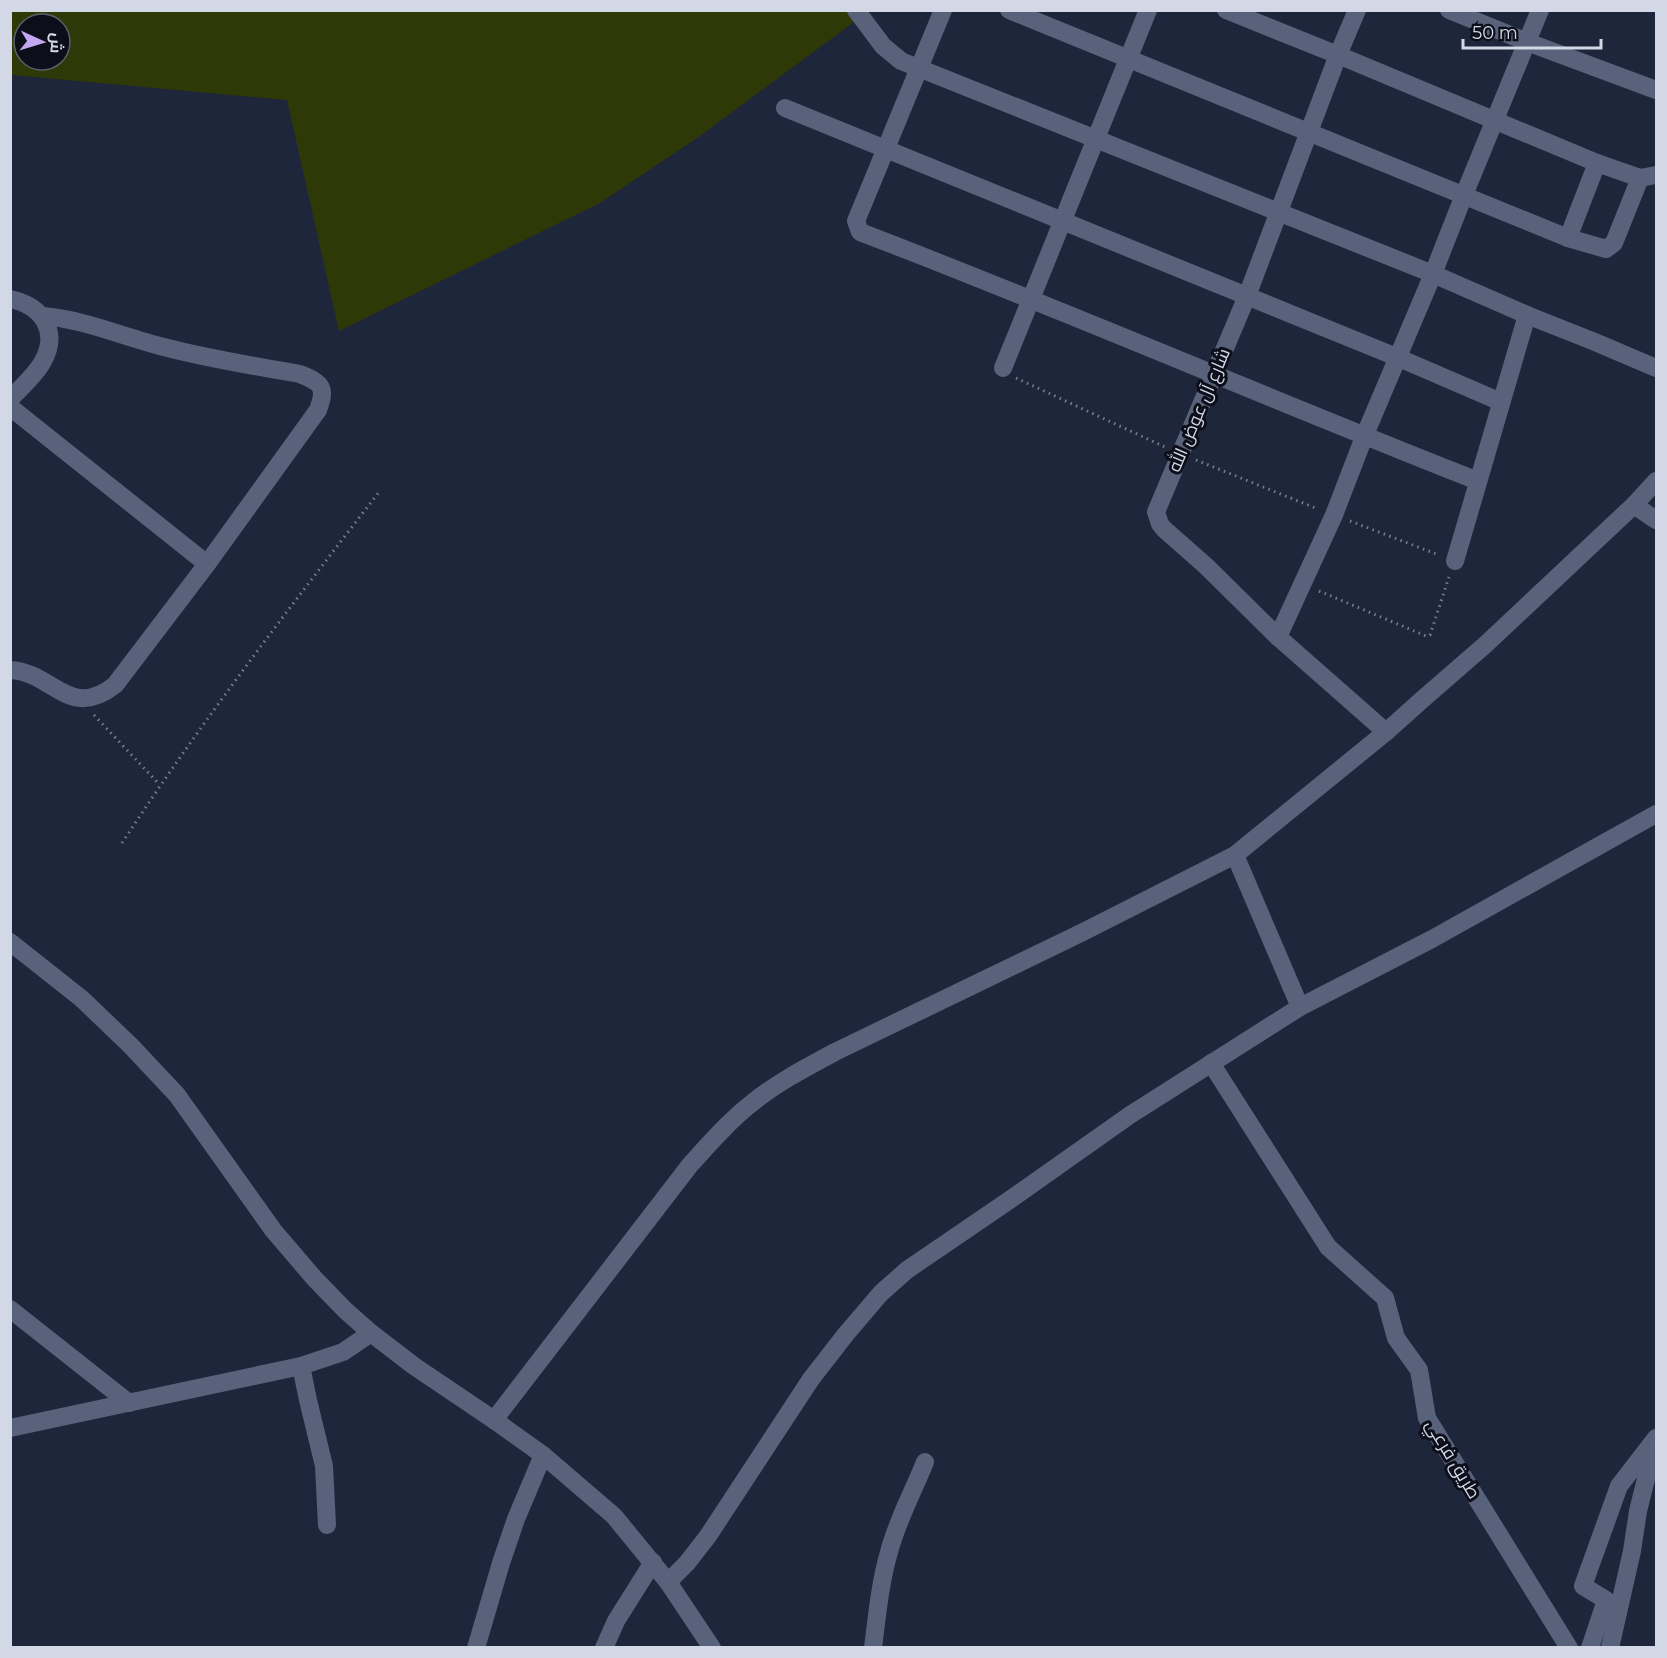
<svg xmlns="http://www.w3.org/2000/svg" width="1667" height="1658" viewBox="0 0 1667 1658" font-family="Montserrat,Cairo,sans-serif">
  <rect width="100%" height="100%" fill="#1e263b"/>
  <path fill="#2f3907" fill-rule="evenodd" d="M859,10L862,16L700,136L600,203L339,331L287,100L12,75L10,71V11ZM24,24H60V60H24Z"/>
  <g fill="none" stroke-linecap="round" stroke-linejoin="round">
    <g stroke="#787f90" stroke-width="3" stroke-dasharray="1.5 4.5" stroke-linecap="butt">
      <polyline points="1016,378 1165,447"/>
      <polyline points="1196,460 1318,509"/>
      <polyline points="1350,521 1439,555"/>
      <polyline points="1319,591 1426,636 1430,635 1431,632 1449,577"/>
      <polyline points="94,715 159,784"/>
      <path d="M122,843C201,722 290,607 379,492"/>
    </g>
    <g stroke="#58627a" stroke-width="18">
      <polyline points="856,10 883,46 901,61 1433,274 1527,315 1595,342 1656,368"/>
      <path d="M943,10L856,221L860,232C1067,311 1271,400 1478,481"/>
      <polyline points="1009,10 1568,238 1606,249 1614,243 1640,178"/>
      <polyline points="1226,10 1338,55 1597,163 1640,178 1656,175"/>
      <polyline points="1357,10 1338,55 1247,296 1156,512 1160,524 1164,529 1206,566 1278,637 1386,732"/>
      <polyline points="1449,10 1527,42 1656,90"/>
      <polyline points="785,108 1399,358 1501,402"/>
      <polyline points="1568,238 1597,163"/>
      <path d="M10,299C43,306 60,332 42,363C34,376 21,388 10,399"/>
      <polyline points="1003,368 1148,10"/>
      <polyline points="10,407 207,564"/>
      <polyline points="1634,505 1656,520"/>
      <polyline points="1455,561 1527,315"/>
      <polyline points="1278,637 1334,515 1364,437 1433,274 1464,195 1540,10"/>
      <path d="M10,670C53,672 69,721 115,685L207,564L318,410C326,388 323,383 300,374C255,366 209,359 164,347C123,337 84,319 42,316"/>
      <polyline points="1235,855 1300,1007"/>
      <polyline points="10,942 82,999 131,1046 177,1095 273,1230 314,1278 345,1310 371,1333 414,1366 494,1420 543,1455 614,1516 668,1582 712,1648"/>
      <polyline points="1211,1063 1328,1247 1385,1298 1396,1338 1419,1370 1427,1418 1569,1648"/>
      <polyline points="10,1309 129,1403"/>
      <polyline points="301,1366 308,1400 324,1466 327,1525"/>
      <path d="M494,1420L690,1165C710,1143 729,1121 752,1103C778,1082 807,1067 835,1052L1083,932L1235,855L1386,732L1424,698L1485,645L1634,505L1656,481"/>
      <polyline points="10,1428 301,1366 343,1352 371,1333"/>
      <polyline points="668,1582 687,1563 708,1536 811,1379 846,1334 881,1293 907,1270 1011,1199 1130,1115 1300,1007 1432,939 1656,814"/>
      <polyline points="476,1648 501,1563 516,1519 543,1455"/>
      <polyline points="604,1648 616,1621 653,1562"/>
      <path d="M873,1648C877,1616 880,1583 889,1552C897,1521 913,1492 925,1462"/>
      <polyline points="1590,1648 1606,1600 1583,1586 1619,1486 1656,1438"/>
      <polyline points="1610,1648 1632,1551 1638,1511 1646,1479 1656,1452"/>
    </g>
  </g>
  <g text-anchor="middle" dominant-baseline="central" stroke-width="6" stroke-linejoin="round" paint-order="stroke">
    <g font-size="18" fill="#d2d8e6" stroke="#0c0f19">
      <text transform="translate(1199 410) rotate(-67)">شارع آل عوض الله</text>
      <text transform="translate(1453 1459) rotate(59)">طريق فرعي</text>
    </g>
  </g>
  <rect width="1667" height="1658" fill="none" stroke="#d2d8e6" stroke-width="24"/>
  <g transform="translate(42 42) rotate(94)"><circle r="28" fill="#0c0f19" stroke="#5b5f6b" stroke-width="1.5"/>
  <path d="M0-4.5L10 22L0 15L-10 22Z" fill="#c4a7f1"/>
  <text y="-9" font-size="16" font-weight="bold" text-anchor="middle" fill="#d2d8e6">ش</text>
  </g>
  <path d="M1463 39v9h138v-9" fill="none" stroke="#d2d8e6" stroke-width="3"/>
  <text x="1472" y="39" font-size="18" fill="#d2d8e6" stroke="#0c0f19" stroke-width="4.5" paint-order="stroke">50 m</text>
</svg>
